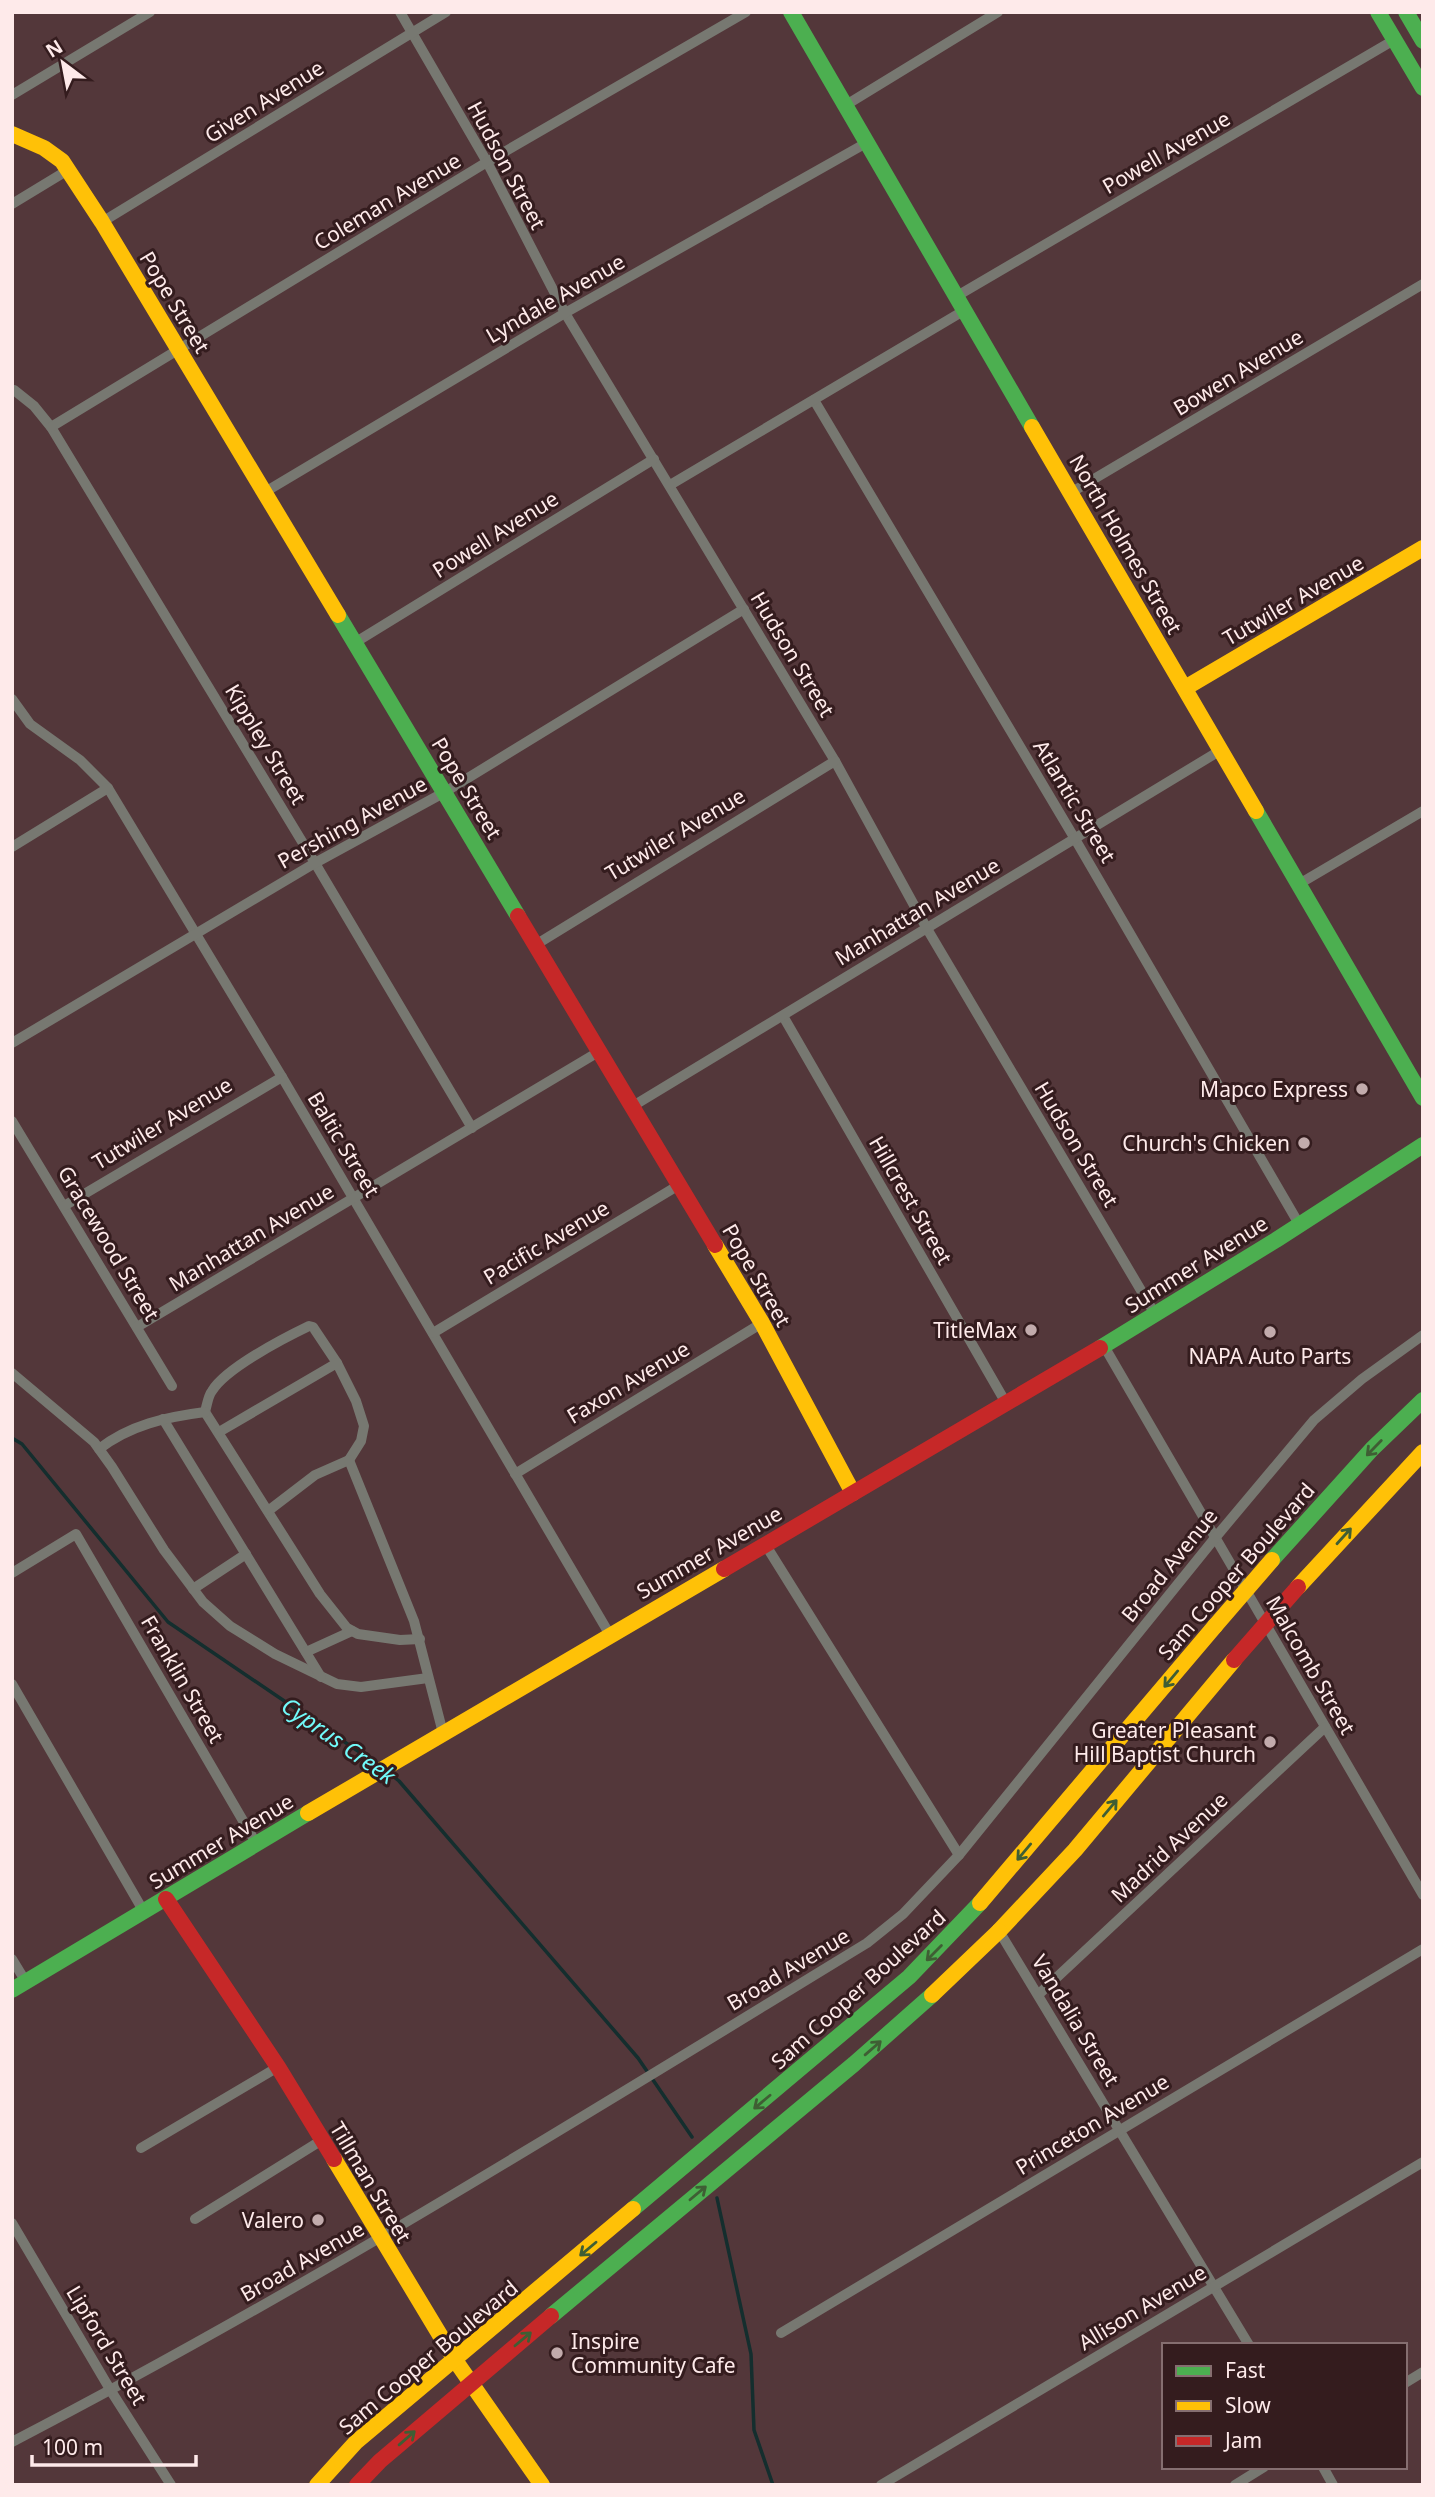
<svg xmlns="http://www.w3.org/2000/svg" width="1435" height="2497" viewBox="0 0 1435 2497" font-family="'Noto Sans',sans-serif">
  <rect width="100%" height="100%" fill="#53373a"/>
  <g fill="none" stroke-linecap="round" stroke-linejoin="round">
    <g stroke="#142e2e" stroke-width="3.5">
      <polyline points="12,1438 22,1444 168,1622 377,1764"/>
      <polyline points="389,1773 399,1781 638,2058 692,2137"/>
      <polyline points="717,2198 751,2354 754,2430 773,2485"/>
    </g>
    <g stroke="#777871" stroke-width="10">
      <polyline points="400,12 487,162 565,313 835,761 926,927 1155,1314"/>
      <polyline points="12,95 150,12"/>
      <polyline points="846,105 998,12"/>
      <polyline points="12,204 68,170"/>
      <polyline points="102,222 446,12"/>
      <polyline points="957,296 1394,40"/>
      <polyline points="14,390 34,406 51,427 315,863 472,1128"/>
      <polyline points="814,400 1075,839 1299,1224"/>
      <polyline points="51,427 487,162 746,12"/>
      <polyline points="670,485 965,310"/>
      <polyline points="265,492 565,313 868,142"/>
      <polyline points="1072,492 1423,284"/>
      <polyline points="356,642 654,459"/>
      <polyline points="12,699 30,724 80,760 108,788 282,1077 610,1635"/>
      <polyline points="12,847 108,788"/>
      <polyline points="1299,884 1423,811"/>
      <polyline points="537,944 835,761"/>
      <polyline points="783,1016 1006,1403"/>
      <polyline points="12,1043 315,863 445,792 744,609"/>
      <polyline points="633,1106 1221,750"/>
      <polyline points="12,1121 172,1386"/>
      <polyline points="64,1206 282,1077"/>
      <polyline points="137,1327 600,1051"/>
      <polyline points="433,1333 679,1185"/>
      <polyline points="1104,1346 1423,1895"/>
      <polyline points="12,1373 94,1442 112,1467 164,1550 203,1602 230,1626 275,1654 337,1684 361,1687 428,1678"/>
      <polyline points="205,1412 320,1594 347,1628 358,1634 400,1640 420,1639"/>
      <path d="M205,1412C207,1405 208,1396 212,1391C226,1368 284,1338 309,1326L313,1327L337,1363"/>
      <polyline points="163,1419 321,1677"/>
      <polyline points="219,1432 337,1363 356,1401 364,1426 361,1441 349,1460 315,1475 268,1511"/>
      <path d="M99,1449C130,1425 166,1417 205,1412"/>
      <polyline points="349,1460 414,1621 443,1733"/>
      <polyline points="515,1474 762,1323"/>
      <polyline points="765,1544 959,1855"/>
      <polyline points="12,1573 76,1534 256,1843"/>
      <polyline points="193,1589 246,1554"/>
      <polyline points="306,1652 352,1631"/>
      <polyline points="12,1684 144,1912"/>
      <polyline points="999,1931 1249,2345"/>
      <polyline points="12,1959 26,1982"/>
      <polyline points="1039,1994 1325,1727"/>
      <polyline points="141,2148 278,2067"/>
      <polyline points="195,2219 322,2140"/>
      <polyline points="12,2223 111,2391 171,2485"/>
      <polyline points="781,2333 1423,1949"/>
      <polyline points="1405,2383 1423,2372"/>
      <path d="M12,2442C305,2290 585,2115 867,1943L903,1914L959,1855L1215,1538L1314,1420L1362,1379L1423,1335"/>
      <polyline points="1323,2467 1333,2485"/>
      <polyline points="881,2485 1423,2162"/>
      <polyline points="1235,2485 1264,2467"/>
    </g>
    <g stroke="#4caf50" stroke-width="16">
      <polyline points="791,12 1032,427"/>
      <polyline points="1378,12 1423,88"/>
      <polyline points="1406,12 1423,41"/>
      <polyline points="338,615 518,916"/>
      <polyline points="1256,811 1423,1098"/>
      <polyline points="1100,1348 1276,1240 1423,1145"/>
      <polyline points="1272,1560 1372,1449 1423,1400"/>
      <polyline points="12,1990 308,1813"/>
      <polyline points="633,2209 909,1977 980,1903"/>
      <polyline points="551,2316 854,2064 932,1995"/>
    </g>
    <g stroke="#ffc107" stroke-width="16">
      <polyline points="12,134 44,148 62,161 102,222 338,615"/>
      <polyline points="1032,427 1256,811"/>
      <polyline points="1185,688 1423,548"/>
      <polyline points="715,1245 762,1323 853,1493"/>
      <polyline points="1298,1587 1423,1452"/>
      <polyline points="308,1813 724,1569"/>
      <polyline points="980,1903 1215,1626"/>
      <polyline points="999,1931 1075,1850 1234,1660"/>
      <polyline points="932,1995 999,1931"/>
      <polyline points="334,2159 455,2360 542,2485"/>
      <polyline points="317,2485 356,2442 633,2209"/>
    </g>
    <g stroke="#c62828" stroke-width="16">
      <polyline points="518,916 715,1245"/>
      <polyline points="724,1569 1100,1348"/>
      <polyline points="166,1899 278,2067 334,2159"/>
      <polyline points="357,2485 380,2461 551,2316"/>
    </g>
    <polyline stroke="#ffc107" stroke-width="16" points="1215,1626 1272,1560"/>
    <polyline stroke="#c62828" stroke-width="16" points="1234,1660 1298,1587"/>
  </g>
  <defs><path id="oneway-shaft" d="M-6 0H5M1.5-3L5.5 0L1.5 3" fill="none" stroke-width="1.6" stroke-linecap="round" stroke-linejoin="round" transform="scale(1.75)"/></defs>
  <g stroke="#3f5e34">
    <use href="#oneway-shaft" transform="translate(1374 1448) rotate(134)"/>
    <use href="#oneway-shaft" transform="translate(1344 1536) rotate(-48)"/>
    <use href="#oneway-shaft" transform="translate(1171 1679) rotate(130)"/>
    <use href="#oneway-shaft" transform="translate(1110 1808) rotate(-50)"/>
    <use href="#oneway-shaft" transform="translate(1024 1852) rotate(130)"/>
    <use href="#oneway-shaft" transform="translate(934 1953) rotate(135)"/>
    <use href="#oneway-shaft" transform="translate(873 2048) rotate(-41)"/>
    <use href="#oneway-shaft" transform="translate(762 2102) rotate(140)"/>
    <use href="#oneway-shaft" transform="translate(698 2193) rotate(-40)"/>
    <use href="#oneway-shaft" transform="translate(588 2249) rotate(140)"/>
    <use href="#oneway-shaft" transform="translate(523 2339) rotate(-40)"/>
    <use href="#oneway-shaft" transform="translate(407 2438) rotate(-41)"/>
  </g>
  <g fill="#c2abac" stroke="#341c1e" stroke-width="2.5">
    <circle cx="1362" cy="1089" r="7"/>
    <circle cx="1304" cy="1143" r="7"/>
    <circle cx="1031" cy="1330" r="7"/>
    <circle cx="1270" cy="1332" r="7"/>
    <circle cx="1270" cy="1742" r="7"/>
    <circle cx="318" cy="2220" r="7"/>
    <circle cx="557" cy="2353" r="7"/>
  </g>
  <g text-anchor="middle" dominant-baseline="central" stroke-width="6" stroke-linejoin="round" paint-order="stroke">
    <g font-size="21" fill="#feeaea" stroke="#341c1e">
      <text transform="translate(264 101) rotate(-32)">Given Avenue</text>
      <text transform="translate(1166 152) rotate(-30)">Powell Avenue</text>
      <text transform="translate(507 165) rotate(62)">Hudson Street</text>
      <text transform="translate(387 201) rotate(-31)">Coleman Avenue</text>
      <text transform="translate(555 298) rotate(-30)">Lyndale Avenue</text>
      <text transform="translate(175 302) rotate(59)">Pope Street</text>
      <text transform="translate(1238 372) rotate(-31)">Bowen Avenue</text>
      <text transform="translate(495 534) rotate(-32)">Powell Avenue</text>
      <text transform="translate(1126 544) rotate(60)">North Holmes Street</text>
      <text transform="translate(1293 600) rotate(-30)">Tutwiler Avenue</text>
      <text transform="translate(793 654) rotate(59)">Hudson Street</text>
      <text transform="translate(266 744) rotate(59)">Kippley Street</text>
      <text transform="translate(467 788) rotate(59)">Pope Street</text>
      <text transform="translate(1075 801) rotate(59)">Atlantic Street</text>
      <text transform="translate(352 822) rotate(-29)">Pershing Avenue</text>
      <text transform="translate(675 834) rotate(-31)">Tutwiler Avenue</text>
      <text transform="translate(917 911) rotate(-31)">Manhattan Avenue</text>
      <text transform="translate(162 1123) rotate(-31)">Tutwiler Avenue</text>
      <text transform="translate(344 1144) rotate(59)">Baltic Street</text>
      <text transform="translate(1077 1144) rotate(59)">Hudson Street</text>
      <text transform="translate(911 1200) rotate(60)">Hillcrest Street</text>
      <text transform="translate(251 1237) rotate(-31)">Manhattan Avenue</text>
      <text transform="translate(546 1242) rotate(-31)">Pacific Avenue</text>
      <text transform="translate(109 1243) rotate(59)">Gracewood Street</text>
      <text transform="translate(1196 1264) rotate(-32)">Summer Avenue</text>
      <text transform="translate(757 1275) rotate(60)">Pope Street</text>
      <text transform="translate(628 1382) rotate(-31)">Faxon Avenue</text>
      <text transform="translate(709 1552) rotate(-30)">Summer Avenue</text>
      <text transform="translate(1169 1565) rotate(-51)">Broad Avenue</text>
      <text transform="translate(1236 1571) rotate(-49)">Sam Cooper Boulevard</text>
      <text transform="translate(1311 1665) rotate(60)">Malcomb Street</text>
      <text transform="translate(183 1679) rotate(60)">Franklin Street</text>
      <text transform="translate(221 1841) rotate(-31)">Summer Avenue</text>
      <text transform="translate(1169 1847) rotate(-43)">Madrid Avenue</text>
      <text transform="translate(788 1969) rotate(-31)">Broad Avenue</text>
      <text transform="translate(858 1989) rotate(-42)">Sam Cooper Boulevard</text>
      <text transform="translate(1076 2020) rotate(59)">Vandalia Street</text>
      <text transform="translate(1092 2124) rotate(-31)">Princeton Avenue</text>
      <text transform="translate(371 2182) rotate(59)">Tillman Street</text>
      <text transform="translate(302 2261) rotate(-30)">Broad Avenue</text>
      <text transform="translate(1142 2307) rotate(-31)">Allison Avenue</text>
      <text transform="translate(107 2345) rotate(59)">Lipford Street</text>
      <text transform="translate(428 2357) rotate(-40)">Sam Cooper Boulevard</text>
    </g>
    <g font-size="21" fill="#feeaea" stroke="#341c1e" text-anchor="end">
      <text x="1348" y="1089">Mapco Express</text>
      <text x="1290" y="1143">Church's Chicken</text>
      <text x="1017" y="1330">TitleMax</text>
      <text x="1270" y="1356" text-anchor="middle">NAPA Auto Parts</text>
      <text x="1256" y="1730">Greater Pleasant<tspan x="1256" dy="24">Hill Baptist Church</tspan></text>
      <text x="304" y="2220">Valero</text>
      <text x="571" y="2341" text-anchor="start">Inspire<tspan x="571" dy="24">Community Cafe</tspan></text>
    </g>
    <g font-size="23" font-style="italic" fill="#71fafa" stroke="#341c1e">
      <text transform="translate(339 1740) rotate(35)">Cyprus Creek</text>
    </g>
  </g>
  <rect width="1435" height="2497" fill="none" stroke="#feeaea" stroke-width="28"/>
  <rect x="1162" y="2343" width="245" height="126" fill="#341c1e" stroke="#856e70" stroke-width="2"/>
  <rect x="1176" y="2366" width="35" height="10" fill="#4caf50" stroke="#856e70" stroke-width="2"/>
  <text x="1225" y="2378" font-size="21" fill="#feeaea">Fast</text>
  <rect x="1176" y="2401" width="35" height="10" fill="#ffc107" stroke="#856e70" stroke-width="2"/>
  <text x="1225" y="2413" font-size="21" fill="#feeaea">Slow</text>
  <rect x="1176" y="2436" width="35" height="10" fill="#c62828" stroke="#856e70" stroke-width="2"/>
  <text x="1225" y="2448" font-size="21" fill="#feeaea">Jam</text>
  <g transform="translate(63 63) rotate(328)" stroke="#341c1e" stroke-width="5" paint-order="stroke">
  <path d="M0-5L12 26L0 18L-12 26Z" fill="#feeaea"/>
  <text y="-10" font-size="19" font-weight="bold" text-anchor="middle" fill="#feeaea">N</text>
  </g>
  <path d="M32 2455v10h164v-10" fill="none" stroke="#feeaea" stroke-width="3.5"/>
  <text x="42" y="2455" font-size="21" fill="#feeaea" stroke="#341c1e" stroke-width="5" paint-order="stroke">100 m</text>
</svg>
